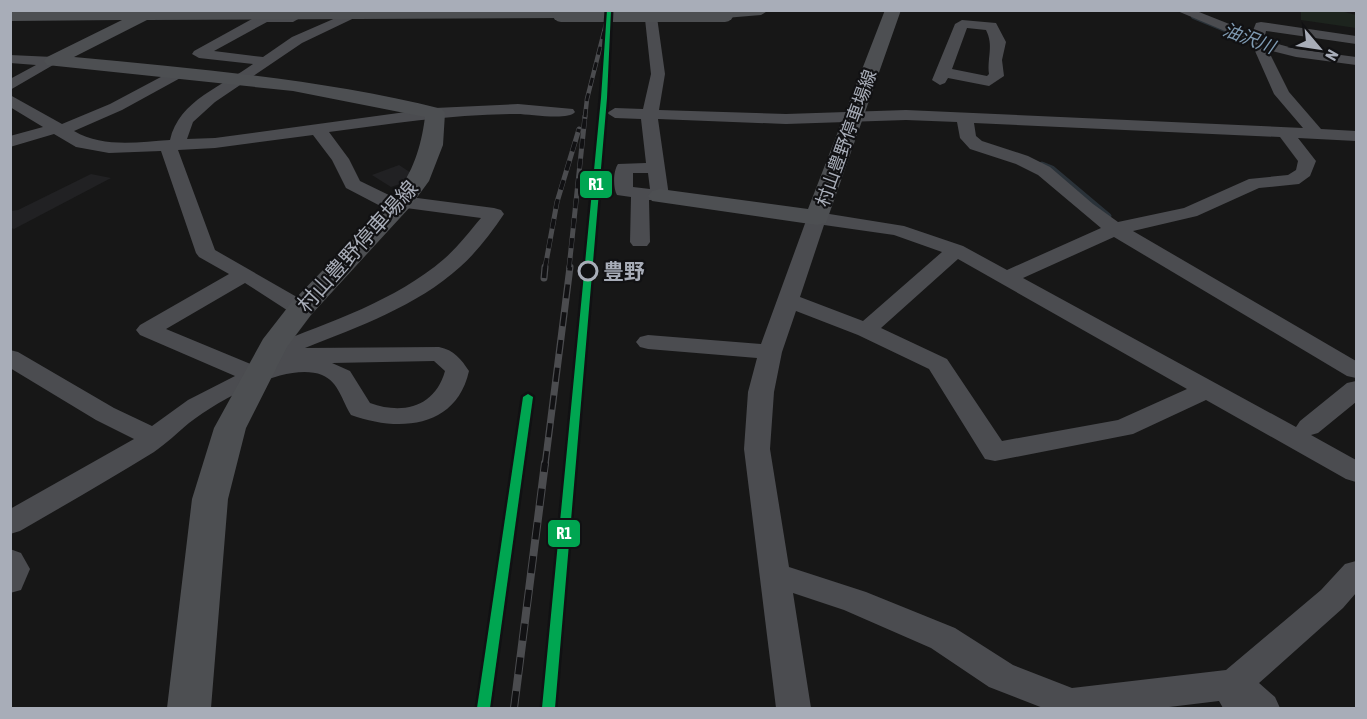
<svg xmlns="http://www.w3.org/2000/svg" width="1367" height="719" viewBox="0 0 1367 719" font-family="'Asap Condensed','Noto Sans JP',sans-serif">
  <rect width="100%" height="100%" fill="#171717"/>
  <g fill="#212123">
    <polygon points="399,165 411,173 406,182 391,187 372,175"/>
    <polygon points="91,174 111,178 14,229 11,228 11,211 18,210"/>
  </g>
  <polygon fill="#1d241e" points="1301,11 1341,11 1356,15 1356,28 1301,20"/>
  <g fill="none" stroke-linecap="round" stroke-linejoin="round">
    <polyline stroke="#2a3239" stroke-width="4" points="1193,17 1227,31"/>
    <polyline stroke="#2a3239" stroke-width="5" points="1042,164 1052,168 1109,216"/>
    <g fill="#4b4c50" fill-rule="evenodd">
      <path d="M354,10H371L302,43L215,102L193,122L187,139L215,138L435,108L518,104L573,109L575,112C568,121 530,114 517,114C454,114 391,124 329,132L349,159L360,181L395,198L402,196L494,208L501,210L504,214C491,233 477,252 460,267C417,306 358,327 305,348L439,347C454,350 461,359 469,371C456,429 398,432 351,415C342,401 339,382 322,375C285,361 218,401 189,423C177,433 167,443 154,452C110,479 65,505 20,531L10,534V509L134,439L96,420L10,368V350L18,352L114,408L152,426L188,400L235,376L140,335L136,330L140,325L229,274L199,257L196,253L161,151L109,153L76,147L54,134L10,147V136L43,127L10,107V95L62,124L110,104L174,70H184L186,73L184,76L122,110L74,131C103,148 138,142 170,140C179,100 223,86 253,64L199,58L192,54L194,51L259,15H298L300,18L293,22H267L214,51L263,57L292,37ZM313,135L332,160L346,188L390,211L397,213L406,208L481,218C469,232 458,247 444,259C395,301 330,322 272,345L269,349L258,351L254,356L258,361L270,363L258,367L166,329L245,283L293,314L301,316L309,314L312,309L309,304L215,250L178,150L215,148ZM434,361L445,371C435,407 403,415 370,403L350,371L332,363Z"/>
      <path d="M644,10H656L665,74L659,110L786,114L906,110L1303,128L1274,94L1251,42L1175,10H1194L1252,33L1256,23L1261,22L1356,36V44L1266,31L1264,40L1296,49L1356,57V65L1296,57L1268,50L1289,92L1321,129L1356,131V141L1298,138L1316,161L1310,176L1299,184L1259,188L1197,216L1133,231L1356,361V378L1347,376L1114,237L1023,278L1296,427L1300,421L1347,383L1356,381V402L1318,433L1311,435L1356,460V482L1346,479L1206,400L1133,434L995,461L985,459L929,369L858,335L796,311L782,352L774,392L770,449L789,567L866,592L955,628L1013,665L1072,688L1226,670L1321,590L1345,564L1356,561V593L1343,608L1259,683L1275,697L1280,708H1223L1219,701L1161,708H1043L989,687L931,648L844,610L793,593L811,708H776L744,449L748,392L757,358L648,349L640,347L636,342L640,337L648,335L761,344L807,218L810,214L817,212L904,226L963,246L1007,270L1101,228L1038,175L1016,164L970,149L960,138L957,122L906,120L786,124L658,119L669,196L667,200H649L650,242L647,246H633L630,242L631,197L617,195C613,188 613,171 618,164L646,163L641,119L615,118L607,113L615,108L643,109L651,74ZM974,123L1280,137L1298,161L1296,170L1288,175L1249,179L1184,208L1118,222L1093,204L1050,167L1028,156L982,141L976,136ZM633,173H648L650,189L633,187ZM824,225L894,235L942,252L863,321L800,297ZM958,259L1187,389L1118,420L1002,441L947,359L881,328Z"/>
      <path d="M962,20L996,23L1006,42L1002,60L1004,76L989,86L948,78L945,83L940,85L932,80L955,24ZM967,28L986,30C994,46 987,57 989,74L987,76L952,69Z"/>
      <polygon points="10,55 53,57 60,61 10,90 10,79 36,65 10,63"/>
      <polygon points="10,549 21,553 30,569 21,590 10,593"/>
    </g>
    <g fill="#4d4f52" fill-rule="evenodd">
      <path d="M567,10L569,13L567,16L561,18L147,20L74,57C198,69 321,79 442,109L445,113L443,145L429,181L410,207L311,315L287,347L246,428L228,499L211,708H167L192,499L214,428L263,339L291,303L394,197C413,172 421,148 425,117L293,91L47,65L44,61L47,57L122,20L10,21V11Z"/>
      <polygon points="719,10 769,10 761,15 725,18 719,16 717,13"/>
      <polygon points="885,10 901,10 826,223 817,225 652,201 648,196 652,191 660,189 808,209"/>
    </g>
    <g stroke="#4b4c4f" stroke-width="4.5">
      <polyline id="rail-far3" points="585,117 587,99 608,16"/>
    </g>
    <g stroke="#4b4c4f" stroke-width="5">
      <g id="rail-far2">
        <polyline points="545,268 557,202 579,129"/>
        <polyline points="569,268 585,116"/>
      </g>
    </g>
    <g stroke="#4b4c4f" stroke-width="7">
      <g id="rail-far1">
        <polyline points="544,278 545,267"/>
        <polyline points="545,465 570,267"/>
      </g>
    </g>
    <g stroke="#4b4c4f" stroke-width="8">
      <polyline id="rail" points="514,708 545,463"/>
    </g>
    <use href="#rail-far3" stroke="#111113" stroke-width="3" stroke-dasharray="8" stroke-linecap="butt"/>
    <use href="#rail-far2" stroke="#111113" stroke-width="4" stroke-dasharray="10" stroke-linecap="butt"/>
    <use href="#rail-far1" stroke="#111113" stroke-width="4.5" stroke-dasharray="14" stroke-linecap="butt"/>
    <use href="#rail" stroke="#111113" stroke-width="6" stroke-dasharray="17" stroke-linecap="butt"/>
    <polyline stroke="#4d4f52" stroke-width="18" points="561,13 725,13"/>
    <g stroke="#111113" stroke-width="5">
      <g id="rail-1">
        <polygon points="607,10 611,10 607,98 555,708 542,708 601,98"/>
        <polygon points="528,394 533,397 490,708 477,708 523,397"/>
      </g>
    </g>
    <use href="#rail-1" fill="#00a651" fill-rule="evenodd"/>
  </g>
  <circle fill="#111113" stroke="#a8adb8" stroke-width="3" cx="588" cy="271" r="9"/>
  <g text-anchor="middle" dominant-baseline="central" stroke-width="4.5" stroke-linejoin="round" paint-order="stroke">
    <g font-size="18" font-style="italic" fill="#7f9bb3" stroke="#111113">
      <text transform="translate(1249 38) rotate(21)">油沢川</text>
    </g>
    <g font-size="18" fill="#a8adb8" stroke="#111113">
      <text transform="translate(846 138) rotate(-70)">村山豊野停車場線</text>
    </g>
    <g font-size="21" fill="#a8adb8" stroke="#111113">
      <text transform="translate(357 246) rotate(-48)">村山豊野停車場線</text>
    </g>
    <g font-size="21" font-weight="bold" fill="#a8adb8" stroke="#111113" text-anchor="start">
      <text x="603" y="271">豊野</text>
    </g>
  </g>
  <g stroke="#111113" stroke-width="2">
    <rect x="579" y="170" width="34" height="29" rx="6" fill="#00a651"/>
    <rect x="547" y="519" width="34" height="29" rx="6" fill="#00a651"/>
  </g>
  <g font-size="16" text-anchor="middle" font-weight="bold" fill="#fff">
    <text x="596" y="190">R1</text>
    <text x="564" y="539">R1</text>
  </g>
  <rect width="1367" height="719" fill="none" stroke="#a8adb8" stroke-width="24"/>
  <g transform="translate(1319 48) rotate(119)" stroke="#111113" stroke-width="4.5" paint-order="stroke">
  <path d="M0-4.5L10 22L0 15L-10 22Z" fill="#a8adb8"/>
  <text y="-9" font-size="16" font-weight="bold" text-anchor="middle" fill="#a8adb8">N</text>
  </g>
</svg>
